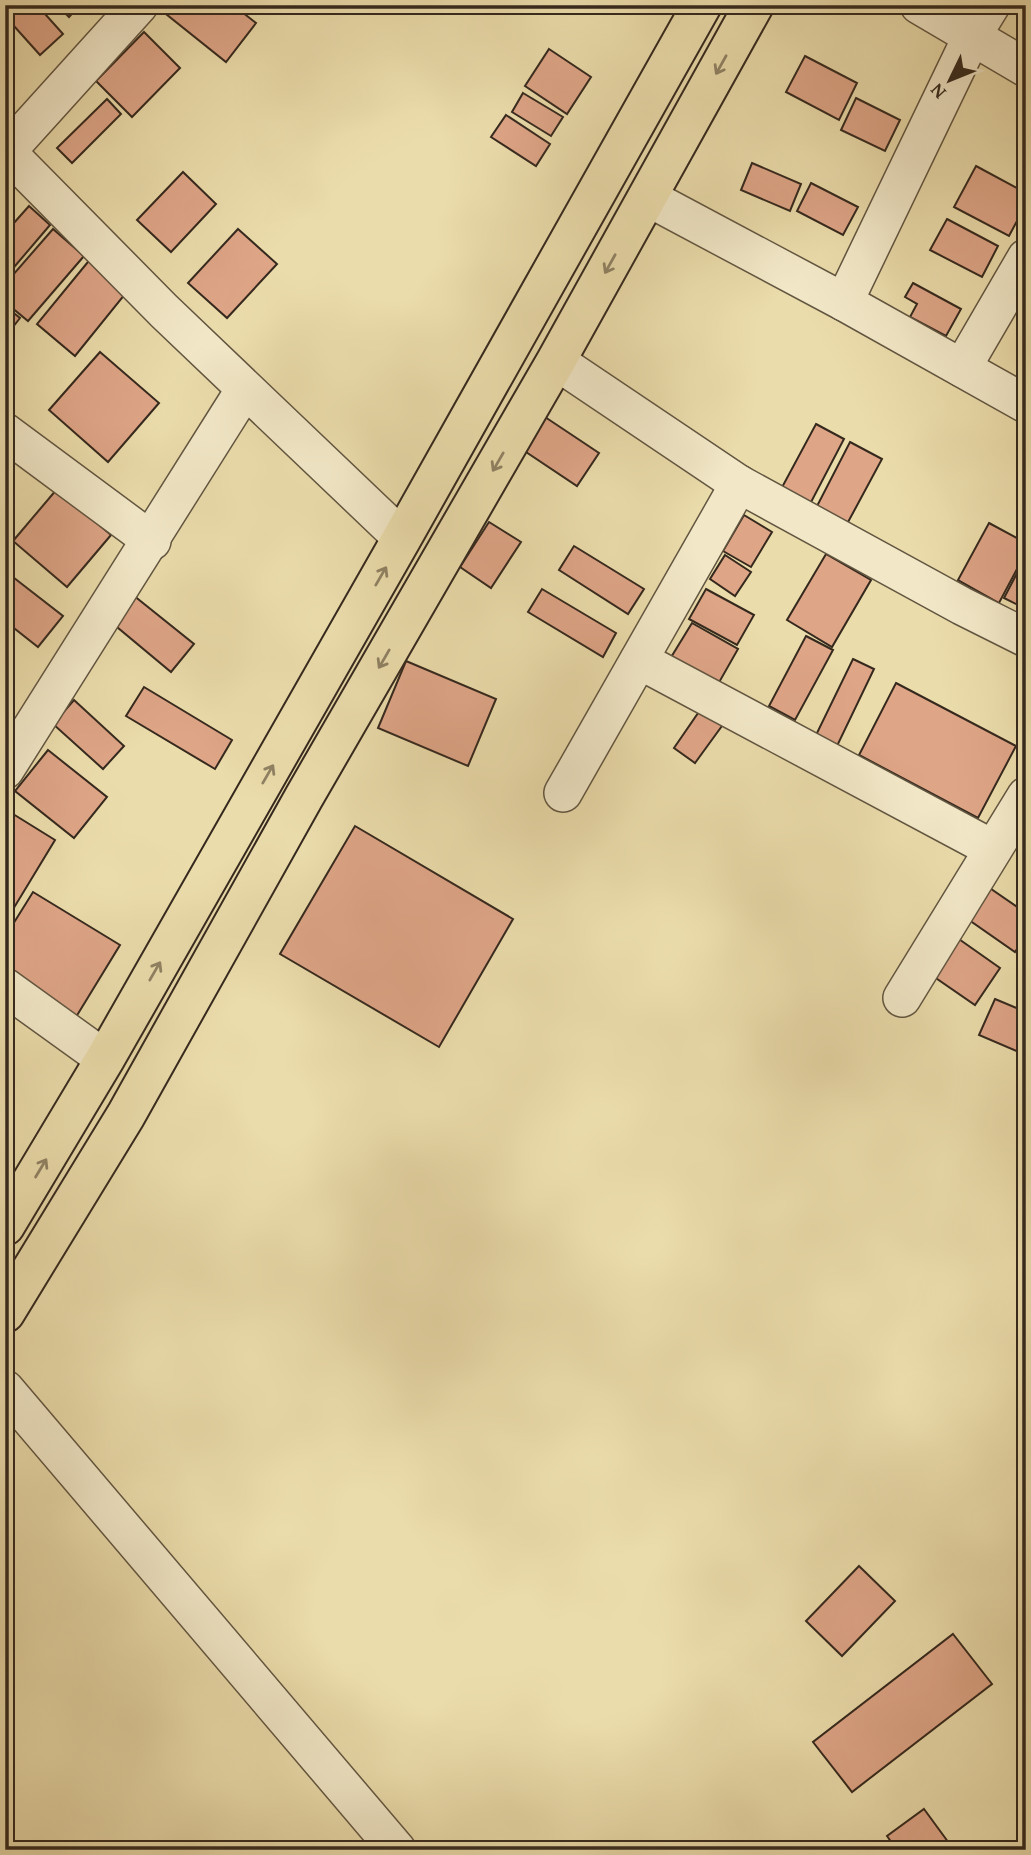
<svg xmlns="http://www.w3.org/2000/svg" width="1031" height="1855" viewBox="0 0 1031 1855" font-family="'Gentium Book Plus',serif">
  <rect width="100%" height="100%" fill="#ebdcab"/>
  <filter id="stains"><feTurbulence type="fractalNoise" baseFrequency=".00286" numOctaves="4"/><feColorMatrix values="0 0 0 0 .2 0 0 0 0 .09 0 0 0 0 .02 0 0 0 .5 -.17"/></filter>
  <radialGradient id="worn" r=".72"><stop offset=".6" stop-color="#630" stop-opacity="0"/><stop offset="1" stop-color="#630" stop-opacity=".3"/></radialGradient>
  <g fill="#dea587" stroke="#35291e" stroke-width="2">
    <polygon points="5,5 37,5 63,34 40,55 5,16"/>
    <polygon points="57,5 80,5 69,17"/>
    <polygon points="165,5 233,5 256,23 226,62 161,10"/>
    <polygon points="144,32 180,68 132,117 96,81"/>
    <polygon points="549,49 591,77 567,114 525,86"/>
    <polygon points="805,56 857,83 839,120 786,92"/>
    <polygon points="523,93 563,117 551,136 512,112"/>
    <polygon points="856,98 900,120 885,151 841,130"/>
    <polygon points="107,99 121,114 72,163 57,148"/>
    <polygon points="506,115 550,144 536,166 491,137"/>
    <polygon points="752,163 801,184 790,211 741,190"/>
    <polygon points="976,166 1026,193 1026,204 1009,236 954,207"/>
    <polygon points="183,172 216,204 171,252 137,220"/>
    <polygon points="811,183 858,207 843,235 797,211"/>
    <polygon points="29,206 50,225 15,266 5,257 5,233"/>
    <polygon points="947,219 998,246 982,277 930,250"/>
    <polygon points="53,229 84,256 28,321 5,302 5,284"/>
    <polygon points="238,229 277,264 227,318 188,283"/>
    <polygon points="92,257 130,288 75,356 37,324"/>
    <polygon points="913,283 961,309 946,336 910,317 917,304 905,297"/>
    <polygon points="1026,296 1026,318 1017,314"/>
    <polygon points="5,306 20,318 5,337"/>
    <polygon points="100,352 159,403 108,462 49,410"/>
    <polygon points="542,415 599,453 577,486 520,448"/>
    <polygon points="816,424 844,439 809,506 780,491"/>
    <polygon points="850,442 882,459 847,524 816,508"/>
    <polygon points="57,489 111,535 67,587 13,541"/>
    <polygon points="744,515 772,532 751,567 723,551"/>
    <polygon points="489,522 521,542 491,588 460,567"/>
    <polygon points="989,523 1026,543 1026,552 999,603 958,580"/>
    <polygon points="574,546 644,589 628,614 559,570"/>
    <polygon points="826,554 871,580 832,647 787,620"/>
    <polygon points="725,555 751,572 735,596 710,579"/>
    <polygon points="1026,556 1026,609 1004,598"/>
    <polygon points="9,574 63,616 38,647 5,621 5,578"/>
    <polygon points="542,589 616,633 603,657 528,612"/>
    <polygon points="706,589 754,615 737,645 689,619"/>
    <polygon points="133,595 194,644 171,672 111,622"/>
    <polygon points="692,623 738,649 717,686 670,659"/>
    <polygon points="806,636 833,650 795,720 769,706"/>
    <polygon points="853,659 874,669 837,746 816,735"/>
    <polygon points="406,661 496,699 468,766 378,728"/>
    <polygon points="896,683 1016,746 978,818 859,755"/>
    <polygon points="144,687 232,740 215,769 126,716"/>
    <polygon points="74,700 124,746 103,769 53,724"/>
    <polygon points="705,703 727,719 695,763 674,748"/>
    <polygon points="48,750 107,797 74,838 15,791"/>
    <polygon points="5,809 55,840 12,911 5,907"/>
    <polygon points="355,826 513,919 439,1047 280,954"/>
    <polygon points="981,882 1026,913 1026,936 1015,952 959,913"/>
    <polygon points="33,892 120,945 76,1017 5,973 5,937"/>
    <polygon points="956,937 1000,968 975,1005 930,974"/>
    <polygon points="995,999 1026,1012 1026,1055 979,1035"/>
    <polygon points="859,1566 895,1601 842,1656 806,1621"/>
    <polygon points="953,1634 992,1684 852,1792 813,1742"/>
    <polygon points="924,1809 954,1850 897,1850 887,1836"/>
  </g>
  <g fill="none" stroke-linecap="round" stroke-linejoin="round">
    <g stroke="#625641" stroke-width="40">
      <g id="minor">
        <polyline points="919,5 1026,68"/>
        <polyline points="5,150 164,311 402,538"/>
        <polyline points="7,151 139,5"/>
        <polyline points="647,197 844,302 1026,404"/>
        <polyline points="844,302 972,36 991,5"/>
        <polyline points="556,361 739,484 962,606 1026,638"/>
        <polyline points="962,368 1026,258"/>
        <polyline points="5,432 152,541"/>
        <polyline points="639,660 993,849"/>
        <polyline points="5,770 245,389"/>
        <polyline points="563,793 739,484"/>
        <polyline points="5,987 105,1059"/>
        <polyline points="902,998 1026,796"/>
        <polyline points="5,1389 397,1850"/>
      </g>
    </g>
    <g stroke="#35291e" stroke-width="42">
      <g id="highway">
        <polyline points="5,1226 105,1059 402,538 702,5"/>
        <polyline points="5,1313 126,1115 304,797 556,361 754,5"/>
      </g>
    </g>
    <use href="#minor" stroke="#f2e8c8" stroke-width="37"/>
    <use href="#highway" stroke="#ebdcab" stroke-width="38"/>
  </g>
  <defs><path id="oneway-shaft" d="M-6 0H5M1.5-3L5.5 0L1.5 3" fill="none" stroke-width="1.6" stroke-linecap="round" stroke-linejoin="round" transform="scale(1.75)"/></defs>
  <g stroke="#908264">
    <use href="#oneway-shaft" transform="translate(721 65) rotate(119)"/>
    <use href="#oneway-shaft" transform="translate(610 264) rotate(119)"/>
    <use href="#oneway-shaft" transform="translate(498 462) rotate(120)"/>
    <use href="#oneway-shaft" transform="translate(381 576) rotate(-60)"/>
    <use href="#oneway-shaft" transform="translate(384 659) rotate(120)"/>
    <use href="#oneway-shaft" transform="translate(268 774) rotate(-60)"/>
    <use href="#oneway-shaft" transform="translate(155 971) rotate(-60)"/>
    <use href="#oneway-shaft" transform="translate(41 1168) rotate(-59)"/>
  </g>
  <rect width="1031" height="1855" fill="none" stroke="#ebdcab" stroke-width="28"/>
  <rect x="7" y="7" width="1017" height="1841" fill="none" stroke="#35291e" stroke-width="3.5"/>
  <rect x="14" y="14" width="1003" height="1827" fill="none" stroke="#35291e" stroke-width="2"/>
  <g transform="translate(950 80) rotate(227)" stroke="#f2e8c8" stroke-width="5" paint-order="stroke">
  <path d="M0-5L12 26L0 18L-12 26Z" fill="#35291e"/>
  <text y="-10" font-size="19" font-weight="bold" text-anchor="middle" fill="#35291e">N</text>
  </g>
  <rect width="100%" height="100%" filter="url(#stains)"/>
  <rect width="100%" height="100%" fill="url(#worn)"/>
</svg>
